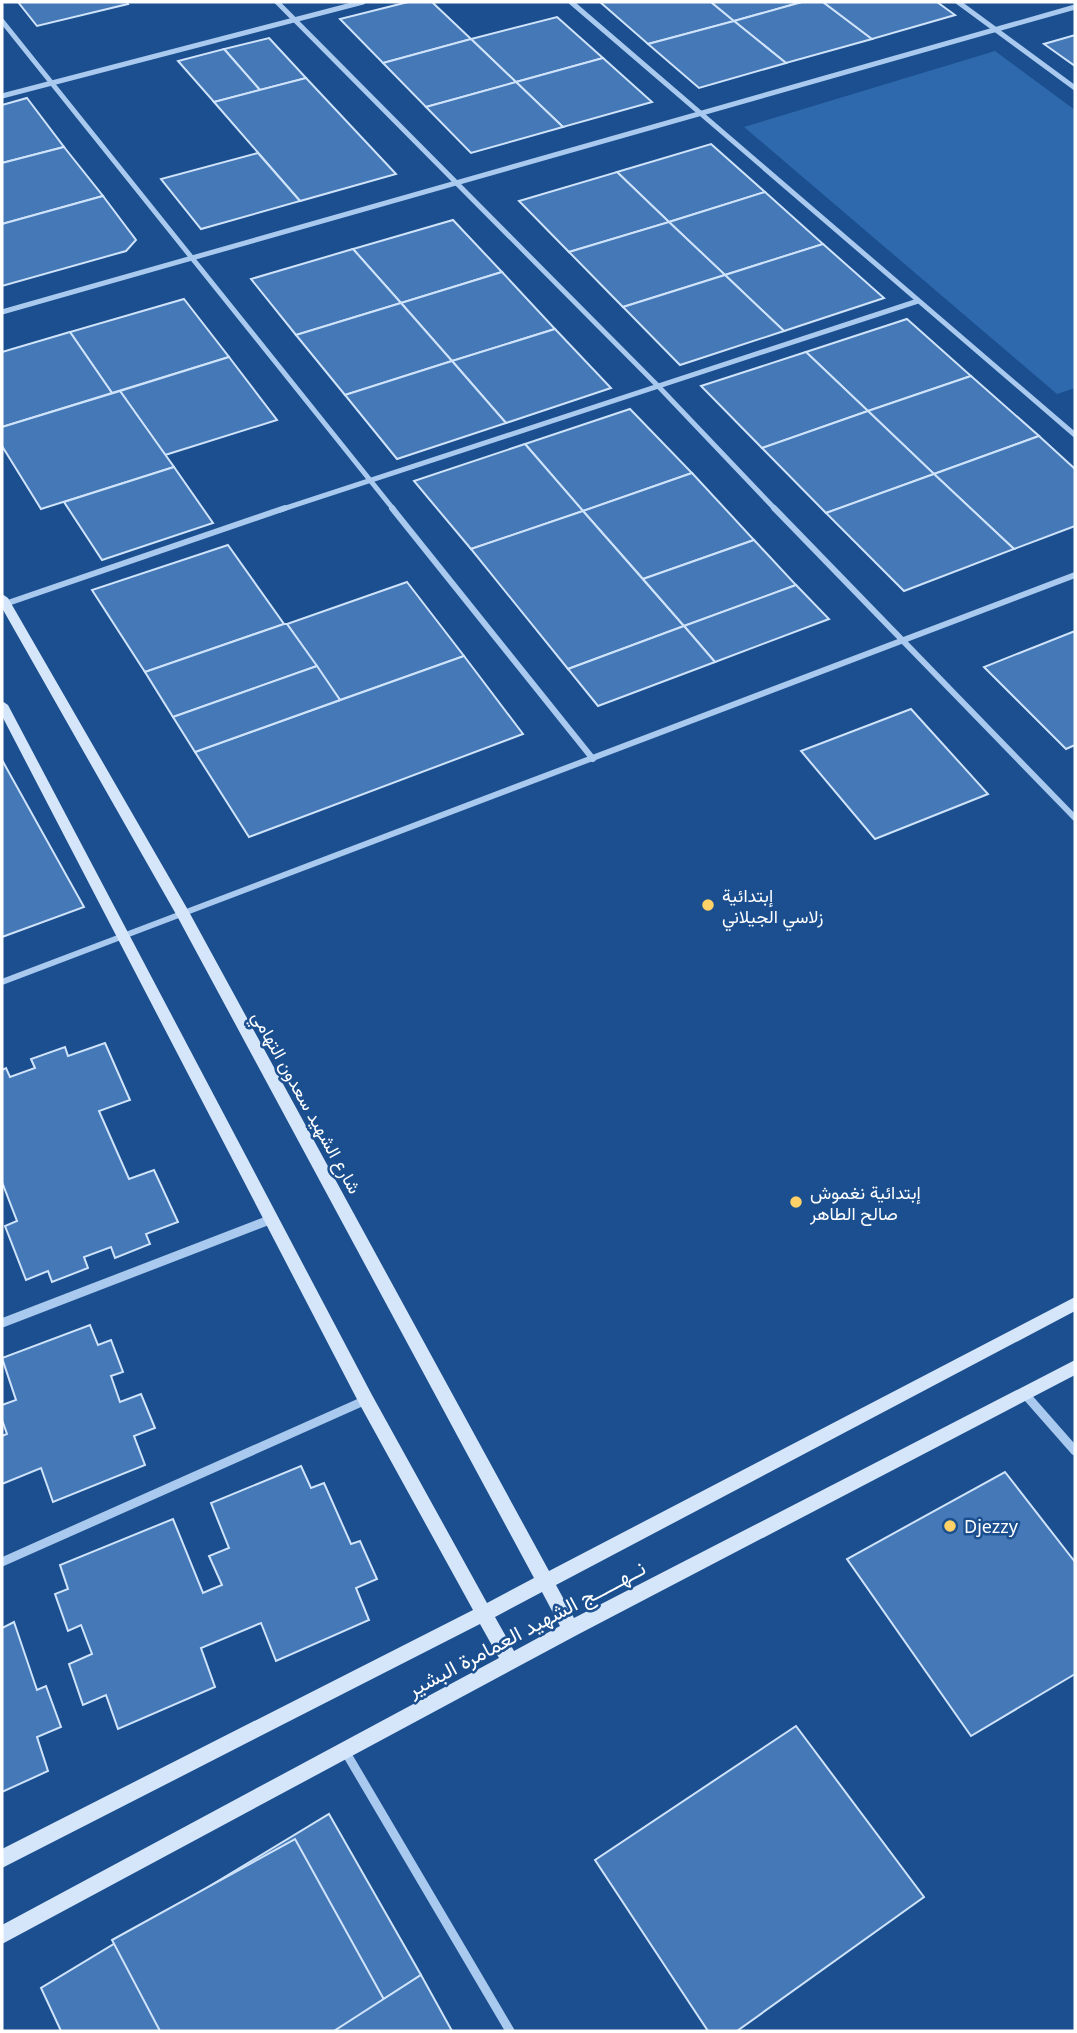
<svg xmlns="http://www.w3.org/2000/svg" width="1077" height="2033" viewBox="0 0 1077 2033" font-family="'Noto Sans',Vazirmatn,sans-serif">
  <rect width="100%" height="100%" fill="#1b4f8f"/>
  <polygon fill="#2e69ad" points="995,51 1075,110 1075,388 1057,394 744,127"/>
  <g fill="#4478b7" stroke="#cfe3fa" stroke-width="2">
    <polygon points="18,2 127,2 128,4 37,26"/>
    <polygon points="408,2 432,2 471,39 383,63 340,19"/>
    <polygon points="600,2 711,2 734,21 648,44"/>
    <polygon points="711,2 802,2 734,21"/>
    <polygon points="802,2 823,2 872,39 786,63 734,21"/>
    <polygon points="823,2 937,2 955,15 872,39"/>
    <polygon points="557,17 603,58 516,82 471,39"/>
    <polygon points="734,21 786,63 699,88 648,44"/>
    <polygon points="1075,35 1075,66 1044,44"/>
    <polygon points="269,38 306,78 260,90 224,49"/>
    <polygon points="471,39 516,82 426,107 383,63"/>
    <polygon points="224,49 260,90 214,102 178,61"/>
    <polygon points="603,58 652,102 563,127 516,82"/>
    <polygon points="306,78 396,174 300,201 214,102"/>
    <polygon points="516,82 563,127 471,153 426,107"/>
    <polygon points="27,98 64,147 2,163 2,105"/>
    <polygon points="711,144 765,192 669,222 617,172"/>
    <polygon points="64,147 103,196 2,224 2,163"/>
    <polygon points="258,153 300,201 201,229 161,179"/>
    <polygon points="617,172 669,222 569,252 519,201"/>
    <polygon points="765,192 823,244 725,275 669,222"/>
    <polygon points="103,196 136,240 126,251 2,286 2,224"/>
    <polygon points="453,220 502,272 401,303 353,249"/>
    <polygon points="669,222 725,275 623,307 569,252"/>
    <polygon points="823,244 884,298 784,331 725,275"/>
    <polygon points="353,249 401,303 296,335 251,279"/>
    <polygon points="502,272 555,329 452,361 401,303"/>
    <polygon points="725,275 784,331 680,365 623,307"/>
    <polygon points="184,299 229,357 112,393 70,332"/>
    <polygon points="401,303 452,361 345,395 296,335"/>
    <polygon points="907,319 971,376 868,411 806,352"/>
    <polygon points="555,329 611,388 506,423 452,361"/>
    <polygon points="70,332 112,393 2,427 2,352"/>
    <polygon points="806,352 868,411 762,448 701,386"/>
    <polygon points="229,357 277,420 165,455 120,391"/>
    <polygon points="452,361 506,423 397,459 345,395"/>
    <polygon points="971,376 1039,436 934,474 868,411"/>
    <polygon points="120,391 174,467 41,509 2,446 2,427"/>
    <polygon points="630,409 692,473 583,511 525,444"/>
    <polygon points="868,411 934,474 826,513 762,448"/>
    <polygon points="1039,436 1075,469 1075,526 1014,549 934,474"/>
    <polygon points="525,444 583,511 471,549 414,481"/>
    <polygon points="174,467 213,523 102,560 64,502"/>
    <polygon points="692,473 754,540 643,579 583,511"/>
    <polygon points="934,474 1014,549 904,591 826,513"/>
    <polygon points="583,511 684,626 568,669 471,549"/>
    <polygon points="754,540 796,585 684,626 643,579"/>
    <polygon points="228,545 284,624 145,672 92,590"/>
    <polygon points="407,582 464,656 340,700 287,624"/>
    <polygon points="796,585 829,619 715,662 684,626"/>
    <polygon points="284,624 287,624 317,666 173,717 145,672"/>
    <polygon points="684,626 715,662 598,706 568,669"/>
    <polygon points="1075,631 1075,745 1066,749 984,667"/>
    <polygon points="464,656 523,734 249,837 195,752"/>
    <polygon points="317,666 340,700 195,752 173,717"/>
    <polygon points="911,709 988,794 875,839 801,751"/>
    <polygon points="2,760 84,907 2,937"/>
    <polygon points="105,1043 130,1100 99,1111 129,1179 154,1170 178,1222 146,1234 150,1244 115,1258 111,1247 84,1257 88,1268 52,1282 48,1271 26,1280 5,1226 17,1221 2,1182 2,1070 6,1068 10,1077 35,1068 31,1059 65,1047 68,1056"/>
    <polygon points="90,1325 98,1345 111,1340 123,1372 111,1376 120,1402 141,1394 155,1428 134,1436 145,1465 53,1502 41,1468 2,1484 2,1436 7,1434 2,1420 2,1405 16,1400 2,1358"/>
    <polygon points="301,1466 311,1488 324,1483 351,1544 360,1541 377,1579 356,1588 369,1620 276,1661 261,1623 201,1648 215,1687 118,1729 106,1695 83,1705 69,1664 92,1654 81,1625 68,1631 55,1594 68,1589 60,1565 173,1519 203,1593 212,1589 222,1585 209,1556 229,1548 211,1503"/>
    <polygon points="1005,1472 1075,1562 1075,1674 971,1736 847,1559"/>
    <polygon points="14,1622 37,1690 46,1686 61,1727 37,1737 48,1771 2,1792 2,1628"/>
    <polygon points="796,1726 924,1897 737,2031 708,2031 595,1860"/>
    <polygon points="329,1814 421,1975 334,2031 61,2031 41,1988"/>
    <polygon points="295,1839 387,2005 345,2031 160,2031 112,1940"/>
    <polygon points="421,1975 452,2031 334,2031"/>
  </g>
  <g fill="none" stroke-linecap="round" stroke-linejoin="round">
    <g stroke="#a9c9ee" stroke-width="5">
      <polyline points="277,2 659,387 776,510"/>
      <polyline points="571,2 1075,435"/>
      <polyline points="958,2 1075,88"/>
      <polyline points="2,21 394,510"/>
      <polyline points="2,96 363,2"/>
      <polyline points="2,312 1075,7"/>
      <polyline points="280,510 918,301"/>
    </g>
    <g stroke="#a9c9ee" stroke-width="6">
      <polyline points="392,508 593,759"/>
      <polyline points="774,508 1075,818"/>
      <polyline points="5,604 285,508"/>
      <polyline points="2,982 1075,575"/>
    </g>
    <g stroke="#a9c9ee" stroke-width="9">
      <polyline points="2,1323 272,1219"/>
      <polyline points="1024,1393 1075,1451"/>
      <polyline points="2,1562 366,1400"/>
      <polyline points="345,1751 510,2031"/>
    </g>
    <path fill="#d6e6fa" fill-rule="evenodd" d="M2,594L8,598L188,910L549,1571L1075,1297V1311L556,1585L574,1618L1075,1360V1375L577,1635L2,1944V1925L499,1658L480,1624L2,1868V1849L473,1610L360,1405L2,716V701L8,705L372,1395L487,1603L534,1578L177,916L2,608ZM542,1592L560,1626L514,1651L495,1617Z"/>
  </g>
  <g fill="#ffd166" stroke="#1b4f8f" stroke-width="2.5">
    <circle cx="708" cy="905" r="7"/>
    <circle cx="796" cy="1202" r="7"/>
    <circle cx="950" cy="1526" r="7"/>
  </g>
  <g text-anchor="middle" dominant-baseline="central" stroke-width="5" stroke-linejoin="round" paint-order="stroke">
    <g font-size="18" fill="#fff" stroke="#1b4f8f" text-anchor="start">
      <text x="722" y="895">إبتدائية<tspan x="722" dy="21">زلاسي الجيلاني</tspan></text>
      <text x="810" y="1192">إبتدائية نغموش<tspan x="810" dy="21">صالح الطاهر</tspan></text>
      <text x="964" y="1526">Djezzy</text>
    </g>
    <g font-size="18" fill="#fff" stroke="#1b4f8f">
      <text transform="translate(307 1102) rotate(61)">شارع الشهيد سعدون التهامي</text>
    </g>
    <g font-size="21" fill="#fff" stroke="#1b4f8f">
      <text transform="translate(526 1628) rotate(-28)">نــهـــــج الشهيد العمامرة البشير</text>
    </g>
  </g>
  <rect width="1077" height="2033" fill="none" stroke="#ffffff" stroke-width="7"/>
</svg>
